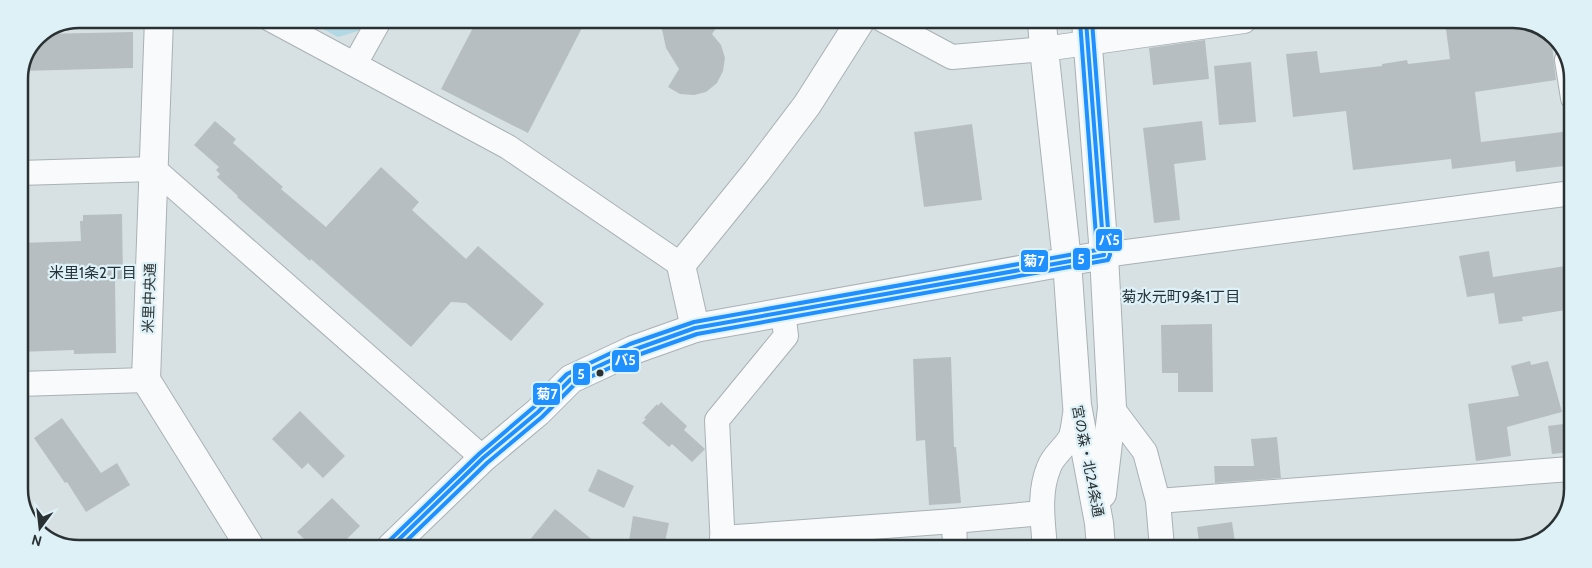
<svg xmlns="http://www.w3.org/2000/svg" width="1592" height="568" viewBox="0 0 1592 568" font-family="Cabin,'Noto Sans JP',sans-serif">
  <rect width="100%" height="100%" fill="#d7e1e4"/>
  <g fill="#b2d8e4">
    <polygon points="304,19 365,19 358,31 338,37"/>
    <polygon points="929,539 940,548 788,548"/>
  </g>
  <g fill="#b7bec1">
    <polygon points="477,20 586,20 528,133 441,89"/>
    <polygon points="660,20 722,20 712,34 721,45 725,58 723,71 717,83 706,92 694,95 680,94 668,87 679,69 666,48"/>
    <polygon points="1445,22 1532,22 1551,35 1556,80 1475,92 1481,142 1570,131 1572,165 1516,172 1515,161 1452,169 1451,159 1353,170 1346,111 1293,117 1286,54 1317,51 1320,73 1382,66 1382,64 1407,60 1408,64 1450,59"/>
    <polygon points="133,32 133,68 21,71 37,36 41,34"/>
    <polygon points="1205,40 1209,79 1153,85 1149,48"/>
    <polygon points="1251,62 1256,122 1219,125 1214,66"/>
    <polygon points="215,121 236,139 233,143 283,187 281,189 326,227 381,167 419,202 412,210 466,259 478,246 544,304 511,341 466,303 451,302 411,347 311,259 310,261 237,197 238,196 217,177 220,174 216,170 219,167 194,145"/>
    <polygon points="1202,121 1206,160 1174,164 1180,220 1154,223 1143,128"/>
    <polygon points="972,124 982,200 924,207 914,132"/>
    <polygon points="122,214 123,279 115,279 116,353 74,354 74,350 19,352 19,243 81,241 80,221 83,221 83,215"/>
    <polygon points="1489,251 1493,277 1566,266 1572,309 1522,317 1523,321 1499,324 1494,293 1467,297 1459,256"/>
    <polygon points="1212,324 1213,392 1178,392 1178,373 1162,373 1161,325"/>
    <polygon points="951,357 954,447 956,447 961,503 929,505 925,440 916,441 913,359"/>
    <polygon points="1530,361 1531,365 1548,361 1562,412 1507,427 1511,456 1476,461 1468,404 1519,396 1511,366"/>
    <polygon points="661,402 687,426 684,430 705,449 692,462 672,444 669,447 642,423 646,419 644,418 657,404 658,406"/>
    <polygon points="300,411 345,456 323,478 308,463 302,469 272,439"/>
    <polygon points="62,418 101,473 117,463 130,485 86,512 67,482 65,483 34,438"/>
    <polygon points="1571,423 1571,452 1552,454 1548,426"/>
    <polygon points="1277,437 1281,478 1215,483 1214,466 1254,466 1251,439"/>
    <polygon points="598,469 634,486 624,508 588,491"/>
    <polygon points="332,498 360,526 339,547 312,547 297,532"/>
    <polygon points="555,509 601,547 524,547"/>
    <polygon points="633,516 669,523 664,547 628,547"/>
    <polygon points="1232,522 1236,549 1200,549 1197,527"/>
  </g>
  <g fill="none" stroke-linecap="round" stroke-linejoin="round">
    <g stroke="#a9b1b4" stroke-width="26">
      <g id="street">
        <polyline points="270,19 508,147 681,265"/>
        <polyline points="883,20 952,57 1044,49 1244,21"/>
        <polyline points="1567,60 1573,98"/>
        <polyline points="355,64 380,19"/>
        <polyline points="19,173 154,169 483,458"/>
        <polyline points="1104,255 1572,193"/>
        <polyline points="19,384 146,380"/>
        <polyline points="1112,408 1145,452 1158,501 1162,548"/>
        <polyline points="1158,501 1570,469"/>
        <polyline points="954,521 955,548"/>
        <polyline points="722,538 954,521 1042,513"/>
        <polyline points="723,548 717,420 786,336 783,312"/>
        <path d="M1045,548C1043,522 1038,493 1049,467C1053,455 1067,446 1071,436C1074,427 1074,417 1076,409"/>
      </g>
    </g>
    <g stroke="#a9b1b4" stroke-width="30">
      <g id="secondary">
        <polyline points="159,19 146,380 250,547"/>
        <polyline points="1042,21 1044,49 1067,261 1077,405 1099,523 1101,548"/>
        <polyline points="1086,21 1104,255 1112,408 1102,494"/>
        <polyline points="695,328 681,265 757,171 807,105 861,20"/>
        <polyline points="391,547 483,458 538,412 571,379 633,350 695,328 1104,255"/>
      </g>
    </g>
    <use href="#street" stroke="#f9fafb" stroke-width="24"/>
    <use href="#secondary" stroke="#f9fafb" stroke-width="28"/>
    <g stroke="#def1f7" stroke-width="8">
      <polyline id="bus-1" points="391,547 483,458 538,412 571,379 633,350 695,328 1104,255 1086,21"/>
    </g>
    <g stroke="#def1f7" stroke-width="8">
      <polyline id="bus-2" points="400,547 487,463 542,417 575,384 635,356 697,334 1108,260 1110,255 1092,21"/>
    </g>
    <g stroke="#def1f7" stroke-width="8">
      <polyline id="bus-3" points="387,543 479,454 534,407 567,374 630,344 694,322 1097,250 1080,21"/>
    </g>
    <use href="#bus-1" stroke="#1e90ff" stroke-width="4"/>
    <use href="#bus-2" stroke="#1e90ff" stroke-width="4"/>
    <use href="#bus-3" stroke="#1e90ff" stroke-width="4"/>
  </g>
  <circle fill="#2a3133" stroke="#def1f7" stroke-width="2" cx="600" cy="373" r="4.5"/>
  <g text-anchor="middle" dominant-baseline="central" stroke-width="4.5" stroke-linejoin="round" paint-order="stroke">
    <g font-size="14" fill="#2a3133" stroke="#def1f7">
      <text transform="translate(149 298) rotate(-88)">米里中央通</text>
      <text transform="translate(1088 461) rotate(79)">宮の森・北24条通</text>
    </g>
    <g font-size="15" fill="#253338" stroke="#def1f7">
      <text x="93" y="273">米里1条2丁目</text>
      <text x="1181" y="297">菊水元町9条1丁目</text>
    </g>
  </g>
  <path d="M0 0H1592V568H0ZM79 28H1513A51 51 0 0 1 1564 79V489A51 51 0 0 1 1513 540H79A51 51 0 0 1 28 489V79A51 51 0 0 1 79 28Z" fill="#def1f7" fill-rule="evenodd"/>
  <path fill="none" stroke="#2a3133" stroke-width="2.5" d="M79 28H1513A51 51 0 0 1 1564 79V489A51 51 0 0 1 1513 540H79A51 51 0 0 1 28 489V79A51 51 0 0 1 79 28Z"/>
  <g stroke="#def1f7" stroke-width="2">
    <rect x="1095" y="228" width="28" height="24" rx="5" fill="#1e90ff"/>
    <rect x="1072" y="247" width="19" height="24" rx="5" fill="#1e90ff"/>
    <rect x="1020" y="249" width="29" height="24" rx="5" fill="#1e90ff"/>
    <rect x="611" y="349" width="29" height="24" rx="5" fill="#1e90ff"/>
    <rect x="572" y="362" width="19" height="24" rx="5" fill="#1e90ff"/>
    <rect x="532" y="382" width="29" height="24" rx="5" fill="#1e90ff"/>
  </g>
  <g font-size="14" text-anchor="middle" font-weight="bold" fill="#fff">
    <text x="1109" y="245">バ5</text>
    <text x="1081" y="264">5</text>
    <text x="1034" y="266">菊7</text>
    <text x="625" y="365">バ5</text>
    <text x="581" y="379">5</text>
    <text x="547" y="399">菊7</text>
  </g>
  <g transform="translate(40 528) rotate(195)" stroke="#def1f7" stroke-width="4" paint-order="stroke">
  <path d="M0-4L9 19L0 12L-9 19Z" fill="#2a3133"/>
  <text y="-8" font-size="14" font-weight="bold" text-anchor="middle" fill="#2a3133">N</text>
  </g>
</svg>
